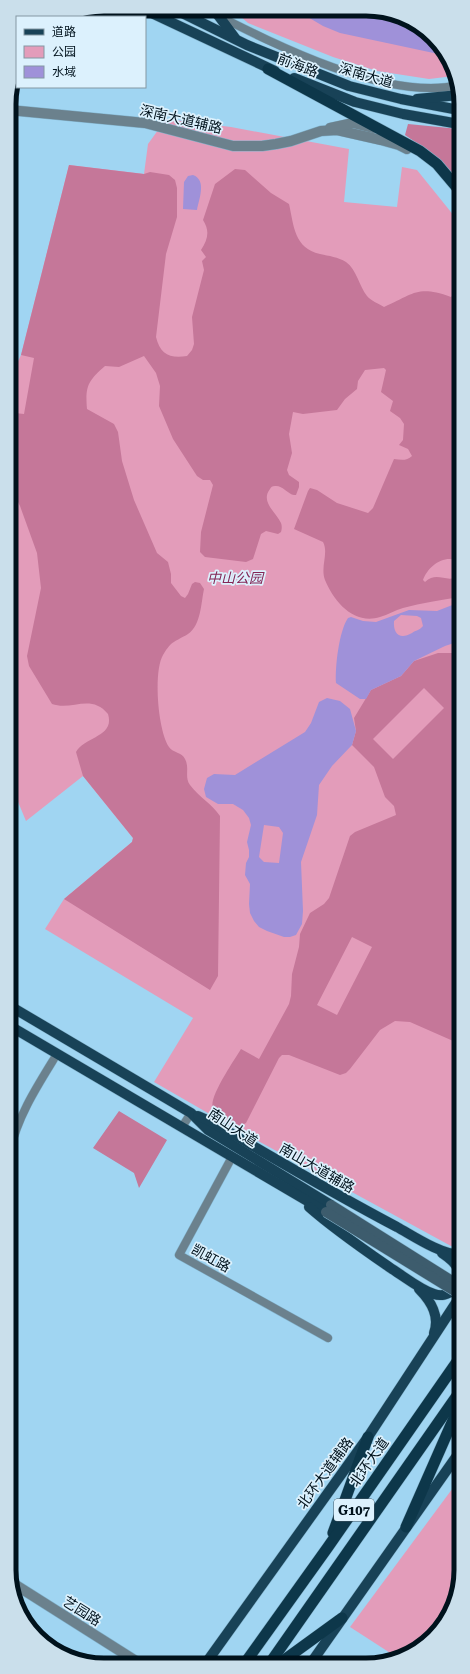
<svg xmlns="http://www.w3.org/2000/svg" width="470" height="1674" viewBox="0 0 470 1674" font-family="'Roboto Serif','Noto Sans SC',serif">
  <rect width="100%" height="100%" fill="#a0d5f2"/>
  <g fill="#e39cba">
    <polygon points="233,10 385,11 433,37 454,76 429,79 377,71 333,57 248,23"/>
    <polygon points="166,119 231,127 349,149 344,202 397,207 402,167 417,170 459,222 460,1243 451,1246 227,1124 154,1082 193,1018 45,929 64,899 132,842 133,838 83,776 26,821 16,797 10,798 9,380 21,355 69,165 144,174 148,144"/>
    <polygon points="461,1477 461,1576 454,1607 437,1633 413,1652 398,1658 350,1627"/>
  </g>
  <g fill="#c57799" fill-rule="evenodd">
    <polygon points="408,124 459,129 459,186 427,150 405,135"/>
    <path d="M69,165L144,174L150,172L169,175L175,180L177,188V217L166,254L156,337C160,354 170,359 187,356L192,350L194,344L192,317L204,270L202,261L206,257L201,250C208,239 210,231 203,220L215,184L235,169L245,170L271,193L289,204C294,226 294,248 320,254C329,256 338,257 346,262C357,270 359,286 367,296C370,300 379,304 384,307C414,294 417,285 451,297L459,289L460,562C445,553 428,566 423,580L425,582C438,570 447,585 460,575V597C441,600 422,603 403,608C395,610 388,615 380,617C354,625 334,602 325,580C320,567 329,553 323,542L294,529L308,491L310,488L317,490L337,503L368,513L373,508L394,459C401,460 407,461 412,456L408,449L399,445L403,440L404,424L400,418L390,411L393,401L381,392L386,370L384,368L365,370L358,381L357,389L345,399L337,410L303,414L293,412L289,434L292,453L287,470L289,475L299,482V487L296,495H294C288,494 282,485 275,486C272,486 271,487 270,489C260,502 276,512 281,523C282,526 282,528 281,532L278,534L266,531L261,534L253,559L246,562L205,557L200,552L201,532L213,485L210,480H203L197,476L173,439L159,406L160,386L156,373L144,356L119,367L105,366C88,381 85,386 87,409L114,424L118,432L122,461L134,500L157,553L168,562L171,574V583L181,596L185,598L188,594L192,584L195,582L200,583L204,589C201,603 201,625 188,634C175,642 172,640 163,655C153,672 158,731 169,747C173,753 182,752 185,759C190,768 184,777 190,785C199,797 212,804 220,816L218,976L210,990L64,899L132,842L133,838L83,776L76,752C85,736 115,737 108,714C91,693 72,711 52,704L29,666L27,656L41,588L37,553L20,506L10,486V424L15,413L24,414L34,358L21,355Z"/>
    <path d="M460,650V1044L410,1022L395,1021L380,1030L350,1069L346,1073L340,1075L289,1055H282L279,1058L246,1123L242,1125H239C232,1121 216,1116 213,1108C208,1098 235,1059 241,1049L259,1059L289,1004L291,996L292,974L299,947L300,934L310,913L324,904L329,898L350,836L355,832L396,815L394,806L385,797L374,767L352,745L356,731L354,718L371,690L401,676L414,661L438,653H453ZM424,688L444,708L393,759L373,739ZM352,937L372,947L337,1015L317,1005Z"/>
    <polygon points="119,1111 167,1140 139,1188 134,1173 93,1148"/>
  </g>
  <g fill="#9f91d9" fill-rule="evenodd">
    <polygon points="296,10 385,11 433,37 443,55 340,33 323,26"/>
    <path d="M193,175C207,180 199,199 197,210L183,209L184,182L188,176Z"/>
    <path d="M460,602V641L445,646L414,661L401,676L371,690L366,699H360L336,683C335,667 339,631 348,618L351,617L363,621L376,622L409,610L437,611ZM401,615L417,616L421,618L423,626C419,631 416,630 412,633C400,640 393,634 394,621Z"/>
    <path d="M327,698L340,701L350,709L356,731L352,745L332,766L319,785L317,815L301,862L303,911L302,924L296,935L290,937H284L267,931L259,927L254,921L250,913L249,904L250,884L245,875L246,863L249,857V850L247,842L251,825L249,818L243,810L233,804H218L206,797L204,789L207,778L214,774L235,775L305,732L311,723L319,702ZM264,825L279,827L283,833L279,863L264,862L259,857Z"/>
  </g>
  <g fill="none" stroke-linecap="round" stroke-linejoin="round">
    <g stroke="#83b2cb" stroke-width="9">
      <g id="minor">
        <path d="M207,10C272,43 386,102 459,85"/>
        <polyline points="182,1127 191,1113"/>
        <path d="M10,1151C18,1115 38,1085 57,1054"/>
        <polyline points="232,1157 179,1255 328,1338"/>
      </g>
    </g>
    <g stroke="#83b2cb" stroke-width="11">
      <g id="tertiary">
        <polyline points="9,110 145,123 233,146 262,146 276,144 291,141 321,131 337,130 381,140 399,145 407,149"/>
        <polyline points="330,128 353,123 373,128"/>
        <polyline points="11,1582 139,1663"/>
      </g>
    </g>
    <g stroke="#83b2cb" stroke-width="11">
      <g id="primary">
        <polyline points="143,9 275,71"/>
        <polyline points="174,9 247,45 349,86 401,99 459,110"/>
        <polyline points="218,15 235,38"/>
        <polyline points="294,78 355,102 403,114 459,124"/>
        <polyline points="417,99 459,95"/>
        <polyline points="10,1006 191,1113 208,1130 331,1205"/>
        <polyline points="10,1026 326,1212"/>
        <path d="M198,1116L212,1122C273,1158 334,1194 397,1227C415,1237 440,1254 460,1255"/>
        <path d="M309,1207C335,1230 363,1249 392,1269C405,1277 419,1289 434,1294C448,1299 463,1286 458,1270C456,1262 448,1257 442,1253"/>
        <path d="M419,1289C431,1301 440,1317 434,1333"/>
        <polyline points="206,1663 368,1437 461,1295"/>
        <polyline points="311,1663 461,1450"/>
      </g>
    </g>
    <g stroke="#83b2cb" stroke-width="12">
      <g id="trunk">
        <polyline points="268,69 420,151 437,164 459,190"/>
        <polyline points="406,1527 461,1402"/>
        <polyline points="333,1533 368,1437"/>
        <polyline points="245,1663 328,1547 461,1356"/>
        <polyline points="270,1663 461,1390"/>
        <polyline points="280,1663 342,1618"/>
      </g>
    </g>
    <use href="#minor" stroke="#6b818d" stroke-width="8"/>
    <use href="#tertiary" stroke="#6b818d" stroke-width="10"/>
    <use href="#primary" stroke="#184257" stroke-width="10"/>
    <use href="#trunk" stroke="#0d374a" stroke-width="11"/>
    <g stroke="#83b2cb" stroke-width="11" stroke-linecap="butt">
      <g id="secondary-bridge">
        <polyline points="331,1205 460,1286"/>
        <polyline points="326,1212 461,1295"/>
      </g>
    </g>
    <use href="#secondary-bridge" stroke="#3d5c6d" stroke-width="10"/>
  </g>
  <g text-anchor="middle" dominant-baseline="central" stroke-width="3.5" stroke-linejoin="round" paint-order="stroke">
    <rect fill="#dcf1fd" stroke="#425560" stroke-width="1" x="334" y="1499" width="40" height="22" rx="3"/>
    <g font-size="13" font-weight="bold" fill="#00121c">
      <text x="354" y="1510">G107</text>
    </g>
    <g font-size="14" fill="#00121c" stroke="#dcf1fd">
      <text transform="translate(298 65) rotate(21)">前海路</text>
      <text transform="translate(366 75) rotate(16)">深南大道</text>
      <text transform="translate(181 119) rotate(13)">深南大道辅路</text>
      <text transform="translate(233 1127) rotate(34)">南山大道</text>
      <text transform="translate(317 1168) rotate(30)">南山大道辅路</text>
      <text transform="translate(211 1258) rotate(29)">凯虹路</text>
      <text transform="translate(369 1462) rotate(-55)">北环大道</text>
      <text transform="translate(325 1473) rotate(-54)">北环大道辅路</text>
      <text transform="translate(82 1611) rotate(32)">艺园路</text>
    </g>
    <g font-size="14" font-style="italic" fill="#832656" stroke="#dcf1fd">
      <text x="235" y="578">中山公园</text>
    </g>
  </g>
  <path d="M0 0H470V1674H0ZM104 16H366A88 88 0 0 1 454 104V1570A88 88 0 0 1 366 1658H104A88 88 0 0 1 16 1570V104A88 88 0 0 1 104 16Z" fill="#cadfeb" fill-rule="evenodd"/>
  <path fill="none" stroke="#00121c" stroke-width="5" d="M104 16H366A88 88 0 0 1 454 104V1570A88 88 0 0 1 366 1658H104A88 88 0 0 1 16 1570V104A88 88 0 0 1 104 16Z"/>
  <rect x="16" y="16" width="130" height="72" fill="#dcf1fd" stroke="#8498a3"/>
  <rect x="24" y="29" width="20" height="6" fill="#184257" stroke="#8498a3"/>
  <text x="52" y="36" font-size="12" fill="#00121c">道路</text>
  <rect x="24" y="46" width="20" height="12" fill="#e39cba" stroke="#8498a3"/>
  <text x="52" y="56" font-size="12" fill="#00121c">公园</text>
  <rect x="24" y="66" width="20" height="12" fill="#9f91d9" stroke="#8498a3"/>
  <text x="52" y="76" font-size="12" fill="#00121c">水域</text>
</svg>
